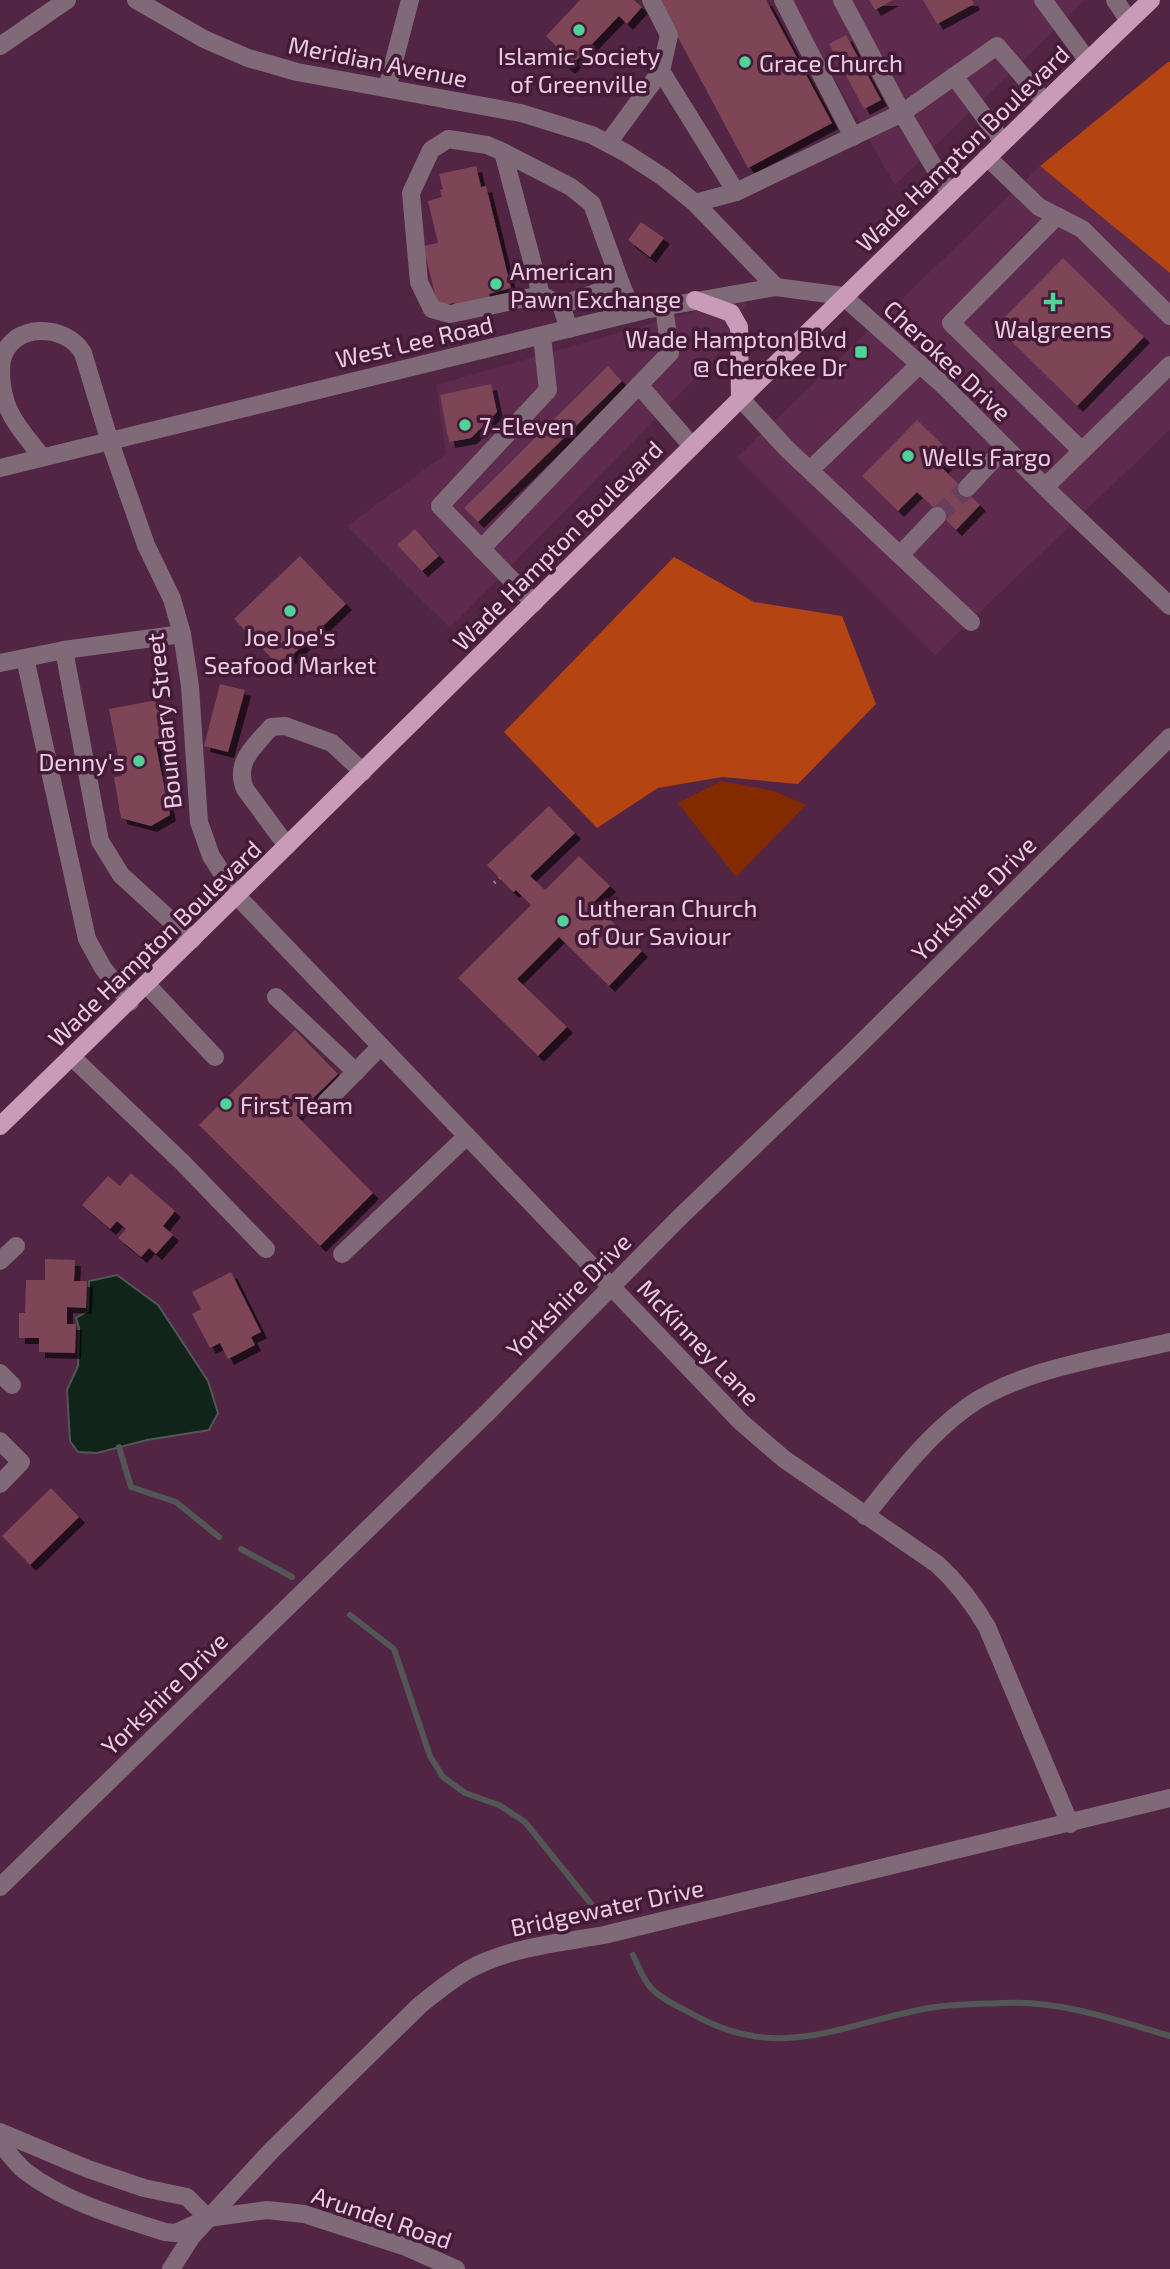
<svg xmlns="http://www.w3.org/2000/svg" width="1170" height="2269" viewBox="0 0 1170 2269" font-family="'Exo 2',sans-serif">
  <defs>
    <filter id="shadow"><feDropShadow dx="6" dy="6" stdDeviation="0" flood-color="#0009"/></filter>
  </defs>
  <rect width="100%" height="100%" fill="#512543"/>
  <g fill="#5e2b4e">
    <polygon points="789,0 1085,0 895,185"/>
    <polygon points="1040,166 1170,273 1170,430 935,655 737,457"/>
    <polygon points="751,295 716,357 450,628 347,526 446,454 436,385"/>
  </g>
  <polygon fill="#842a00" points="721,781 774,791 806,805 736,877 678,803"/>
  <g fill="#b54413">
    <polygon points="1168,62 1170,62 1170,273 1040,166"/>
    <polygon points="674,557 754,602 842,616 876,704 798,784 722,777 658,788 597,828 504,732"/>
  </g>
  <polygon fill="#11241a" stroke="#525755" stroke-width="2" points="117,1275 158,1305 208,1381 218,1413 209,1430 147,1440 97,1453 78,1452 70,1441 67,1390 78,1366 79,1328 76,1318 88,1311 89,1281"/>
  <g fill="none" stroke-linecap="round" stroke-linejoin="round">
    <g stroke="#525755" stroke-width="6">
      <polyline points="119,1447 131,1487 176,1502 219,1537"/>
      <polyline points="241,1549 292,1577"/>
      <polyline points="350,1615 394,1649 430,1756 443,1777 465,1793 499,1805 525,1822 596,1910"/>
      <path d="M633,1955C638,1965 643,1980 651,1988C662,2000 682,2008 696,2016C782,2063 844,2023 929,2008C953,2004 979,2004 1003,2003C1060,2000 1116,2020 1170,2036"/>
    </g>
  </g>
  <g fill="#7d4557" filter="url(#shadow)">
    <polygon points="580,0 634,0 642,7 627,24 619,16 569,68 553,53 558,48 546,36"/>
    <polygon points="658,0 766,0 832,123 748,168"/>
    <polygon points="869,0 893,0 875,10"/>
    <polygon points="923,0 972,0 974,4 937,24"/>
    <polygon points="846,35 881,100 864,109 829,44"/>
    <polygon points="476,166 481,187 486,186 511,288 489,294 491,301 456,309 454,303 438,306 423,246 438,243 428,201 442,197 440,190 443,189 439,174"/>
    <polygon points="641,222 664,238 650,257 628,240"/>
    <polygon points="1063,258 1144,337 1077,406 996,326"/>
    <polygon points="608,366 622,381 478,522 464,508"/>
    <polygon points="491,384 497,412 471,438 449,442 440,395"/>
    <polygon points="917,420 954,456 942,468 980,505 956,530 917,492 898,511 862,476"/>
    <polygon points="415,529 439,556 422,571 397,545"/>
    <polygon points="300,556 346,604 280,667 234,619"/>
    <polygon points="220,684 245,690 228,752 204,746"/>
    <polygon points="157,700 165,745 156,746 170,815 151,826 121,818 114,777 122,776 109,709"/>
    <polygon points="549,806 575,833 530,876 545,890 579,856 610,886 593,903 642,951 609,986 559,937 517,979 567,1027 538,1056 458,978 531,905 516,890 513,892 487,865"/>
    <polygon points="295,1030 338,1074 296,1115 373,1193 320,1246 199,1125"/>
    <polygon points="131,1173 175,1211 163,1226 173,1235 156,1254 149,1248 141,1257 118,1238 126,1229 117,1221 110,1229 82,1205 108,1176 120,1186"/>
    <polygon points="45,1259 75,1260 74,1281 87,1281 86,1308 67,1307 67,1324 76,1324 75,1353 39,1352 39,1338 19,1338 19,1313 25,1313 26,1280 45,1280"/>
    <polygon points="231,1272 261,1332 251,1337 255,1345 228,1359 220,1343 210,1348 192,1314 201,1309 192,1292"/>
    <polygon points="51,1488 79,1517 30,1565 2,1536"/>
  </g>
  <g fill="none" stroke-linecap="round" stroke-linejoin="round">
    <polyline stroke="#683e5b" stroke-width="18" stroke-dasharray="18 9" stroke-linecap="butt" points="937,516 967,488"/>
    <polyline stroke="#9f7b93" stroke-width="3.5" stroke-dasharray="2 5" stroke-linecap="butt" points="494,883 500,878"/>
    <g stroke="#806a78" stroke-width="18">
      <polyline points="136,0 204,39 248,58 297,72 521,113 592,135 626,153 663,177 695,203 776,287"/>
      <polyline points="651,0 669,35 661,71"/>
      <polyline points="783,0 853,137"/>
      <polyline points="842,0 902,113 950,194"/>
      <polyline points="1043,0 1088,61"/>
      <polyline points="1115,0 1129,21"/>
      <polyline points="0,46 67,0"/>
      <polyline points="954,76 1003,142"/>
      <polyline points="387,88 410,0"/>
      <polyline points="608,143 661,71 736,192 695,203"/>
      <polyline points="503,152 571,187 592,204 621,284"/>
      <polyline points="987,157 1039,207 1082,229 1170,316"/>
      <polyline points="736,192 902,113 997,46 1045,102"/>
      <polyline points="1057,216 951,323 1082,451"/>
      <polyline points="541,295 450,314 432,309 419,282 411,193 431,150 448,139 487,145 503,152 541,295 561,305 569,329"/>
      <polyline points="561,305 621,284 633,313"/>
      <polyline points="664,306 670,353 639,385 692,446"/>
      <polyline points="740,398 787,449 971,622"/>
      <path d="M42,457C29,440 13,423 6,403C2,390 0,373 2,360C11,322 66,323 83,353L110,442L146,545L172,599L182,634L190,686L199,822L211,856L237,896L741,1422L784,1459L937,1564C958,1583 973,1603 987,1627L1070,1824"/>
      <polyline points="0,468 645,310 776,287 843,296 943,385 1055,497 1170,606"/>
      <polyline points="810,470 920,364"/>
      <polyline points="1045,487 1170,365"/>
      <polyline points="967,488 1005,447"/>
      <polyline points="481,549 639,385"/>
      <polyline points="900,555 937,516"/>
      <polyline points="534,603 440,506 548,390 542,336"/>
      <polyline points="64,650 100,841 121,875 192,940"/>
      <polyline points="25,658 87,939 103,968 130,1002"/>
      <polyline points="0,663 64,650 182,634"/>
      <path d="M287,846L245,789C234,762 254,747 271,727L285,726L332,743L363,772"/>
      <polyline points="147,985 215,1057"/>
      <polyline points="276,997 356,1072"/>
      <polyline points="72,1057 183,1163 266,1249"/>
      <polyline points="326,1102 380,1047"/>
      <polyline points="342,1254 467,1136"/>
      <polyline points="0,1261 16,1246"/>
      <polyline points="0,1373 12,1385"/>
      <polyline points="0,1441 21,1462 0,1484"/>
      <path d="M865,1516C896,1477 927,1436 967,1407C1020,1369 1107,1357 1170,1342"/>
      <polyline points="0,1887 488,1412 679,1218 850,1054 1170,737"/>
      <polyline points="0,2132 88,2169 144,2188 187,2197 208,2218"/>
      <path d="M0,2143C8,2152 16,2164 25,2171C65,2202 118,2217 165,2232L176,2233L208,2218L267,2210L304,2214L406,2247L456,2269"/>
      <path d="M171,2269L192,2236L271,2151L420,2005C435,1993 451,1980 468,1970C510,1947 558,1943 604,1935L1170,1798"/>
    </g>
    <g stroke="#c99bb8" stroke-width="18">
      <polyline points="695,300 731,313 739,327 740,398"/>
      <path d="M0,1126C385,753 763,371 1151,0"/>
    </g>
  </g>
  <g fill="#50d398" stroke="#451a39" stroke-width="2.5">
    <circle cx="579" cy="30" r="7"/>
    <circle cx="745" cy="62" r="7"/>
    <circle cx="496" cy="284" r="7"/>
    <path d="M1049.5 291.5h7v7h7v7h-7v7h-7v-7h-7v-7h7z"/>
    <rect x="854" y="345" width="14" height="14" rx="3.5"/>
    <circle cx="465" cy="425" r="7"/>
    <circle cx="908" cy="456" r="7"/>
    <circle cx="290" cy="611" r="7"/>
    <circle cx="139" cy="761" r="7"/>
    <circle cx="563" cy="921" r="7"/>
    <circle cx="226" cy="1104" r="7"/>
  </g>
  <g text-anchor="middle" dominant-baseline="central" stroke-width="7" stroke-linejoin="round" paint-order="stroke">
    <g font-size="24" fill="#eacee0" stroke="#451a39" text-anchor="start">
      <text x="579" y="55" text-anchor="middle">Islamic Society<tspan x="579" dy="28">of Greenville</tspan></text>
      <text x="759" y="62">Grace Church</text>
      <text x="510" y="270">American<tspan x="510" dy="28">Pawn Exchange</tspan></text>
      <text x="1053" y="328" text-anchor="middle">Walgreens</text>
      <text x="847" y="338" text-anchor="end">Wade Hampton Blvd<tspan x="847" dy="28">@ Cherokee Dr</tspan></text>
      <text x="479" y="425">7-Eleven</text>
      <text x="922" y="456">Wells Fargo</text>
      <text x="290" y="636" text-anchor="middle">Joe Joe's<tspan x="290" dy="28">Seafood Market</tspan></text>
      <text x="125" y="761" text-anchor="end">Denny's</text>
      <text x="577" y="907">Lutheran Church<tspan x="577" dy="28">of Our Saviour</tspan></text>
      <text x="240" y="1104">First Team</text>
    </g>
    <g font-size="24" fill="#eacee0" stroke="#451a39">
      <text transform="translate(378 61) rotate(11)">Meridian Avenue</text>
      <text transform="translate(962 148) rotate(-44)">Wade Hampton Boulevard</text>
      <text transform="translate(414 341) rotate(-13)">West Lee Road</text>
      <text transform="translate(948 360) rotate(43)">Cherokee Drive</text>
      <text transform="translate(557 545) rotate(-45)">Wade Hampton Boulevard</text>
      <text transform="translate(163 721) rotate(-96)">Boundary Street</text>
      <text transform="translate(973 898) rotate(-45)">Yorkshire Drive</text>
      <text transform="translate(154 943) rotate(-44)">Wade Hampton Boulevard</text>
      <text transform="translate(568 1295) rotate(-45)">Yorkshire Drive</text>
      <text transform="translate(699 1342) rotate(46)">McKinney Lane</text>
      <text transform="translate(164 1693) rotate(-44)">Yorkshire Drive</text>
      <text transform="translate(607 1907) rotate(-12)">Bridgewater Drive</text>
      <text transform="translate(382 2217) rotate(19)">Arundel Road</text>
    </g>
  </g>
</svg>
